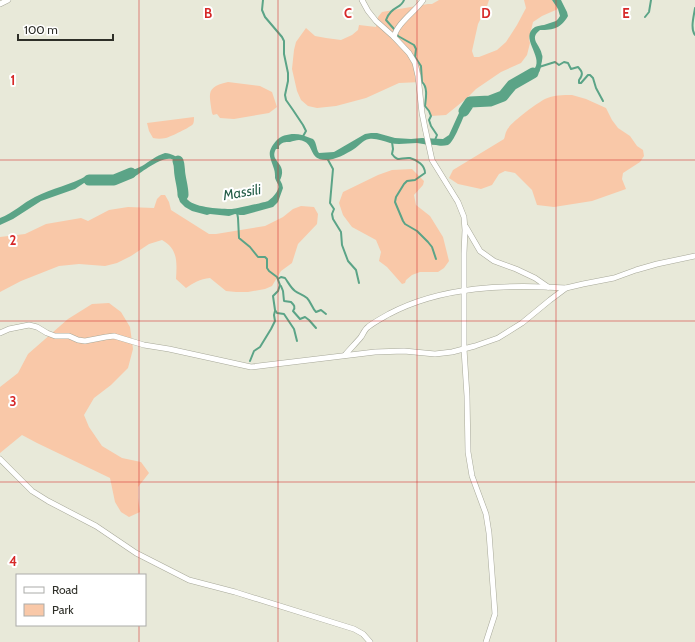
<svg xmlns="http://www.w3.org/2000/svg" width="695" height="642" viewBox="0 0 695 642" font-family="Cabin,sans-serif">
  <rect width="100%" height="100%" fill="#e8e9d9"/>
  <g fill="#f9c8a8">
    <polygon points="439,0 489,0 487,6 478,24 472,51 474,57 479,57 497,50 506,42 517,25 526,8 524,0 552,0 558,9 542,16 533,22 529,39 530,43 527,55 521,63 501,72 476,89 467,98 446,115 431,116 429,111 425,106 426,95 424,84 421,82 399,83 366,98 336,106 317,108 308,106 301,100 297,91 292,69 294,50 296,42 306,28 315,36 326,38 341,40 352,35 358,30 359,25 376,27 378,17 382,12 428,4 432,4"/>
    <path d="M228,82L260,86L272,92L277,107L269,113L234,119L220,118L217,114L213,115L212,113C209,93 206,87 228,82Z"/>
    <path d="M572,95L586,99L606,108L612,120L618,128L630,136L637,146L643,150L644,156L640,162L623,173L622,179L626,189L592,201L554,207L537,205L532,190L515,173L505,171L499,174L492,185L481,189L458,184L449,178L453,170L504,139C505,137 505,133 507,130C510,123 537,103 545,99C553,95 563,95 572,95Z"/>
    <path d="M194,117C194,119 194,123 193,124C191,127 170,137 166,138C161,139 157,139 153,138L149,131L147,123Z"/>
    <polygon points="412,169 424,181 423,185 414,195 416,205 430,216 443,237 449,261 444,268 438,272 420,272 412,275 406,280 405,283 402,284 387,267 379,261 381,252 376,240 352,227 343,215 339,203 343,192 378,175 392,170"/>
    <path d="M161,195H165L169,202L171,210L209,234H216L265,226L283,217L293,209L301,206L314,207L318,214L317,224L298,244L292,263L281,271L272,286L265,289L248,292H236L226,291L210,278C200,279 193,283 186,288L176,279C177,262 178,249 162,240L149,244L131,256L117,263L105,266L79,264L59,266L21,281L0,292V237L25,234L46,224L81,218L88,221L109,210L128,207L154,208L157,199Z"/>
    <polygon points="109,303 121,312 130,327 133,349 128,368 111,385 94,398 84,415 89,427 102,446 122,458 141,462 149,473 138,487 138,498 140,512 129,517 121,512 115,502 110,478 37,443 22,435 0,453 0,387 18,373 28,354 68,319 92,304"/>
  </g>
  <g fill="#5ba487">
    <path d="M552,0H561L567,12L568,16C561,28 554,30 540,30C528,39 541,45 542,55C543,56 542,60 542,61C541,64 541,68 540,70C539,76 525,83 520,84L519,82C523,75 532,74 535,68C543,56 519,37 535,27C538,26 541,25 544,25C548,24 552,22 556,21L558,19L560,16L558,9Z"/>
    <path d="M472,100L473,104C470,107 466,111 464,116C461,122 454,142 448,145C444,146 439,146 436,145C430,145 423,144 417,143C408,143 399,145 390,143C383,141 376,138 369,139C363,140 359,146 354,149C346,154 335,160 326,160C307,160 316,142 299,140C296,140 293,141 290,142C285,142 282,142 279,146V149H276C271,158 278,160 281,167C283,171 282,176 280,180L282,184L283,188L278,202L273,207L244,215H240L235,214L229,216L210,214L207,215L192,211L185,207L180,202L179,199V182L183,181C189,188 183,196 188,200C196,208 222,209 232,209C235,209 266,202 268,201C271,199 277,193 278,189C280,185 276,182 275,178C275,175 275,172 274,169C270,156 266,153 276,141C282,134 294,133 302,135C306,136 309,138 313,139C317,143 316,149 319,153L334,152L365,134L371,133H377L395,138L411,139L422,138L443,139L449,135L459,113L468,101Z"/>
    <path d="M165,153C177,154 188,164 181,176H179C178,172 177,163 175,161C165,152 141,174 132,178C128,179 123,180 119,180L115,176L117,175C126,172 134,170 142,166C150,161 156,156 165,153Z"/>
    <path d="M88,175L99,177L104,180V181H91L84,183L75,189L41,201L13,219L0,225V218C13,213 23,203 35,197C52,188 71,185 88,175Z"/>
  </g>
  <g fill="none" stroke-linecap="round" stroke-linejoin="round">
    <g stroke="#5ba487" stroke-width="2">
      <polyline points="263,0 262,10 265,17 282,37 284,41 284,54 288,73 288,81 285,95 286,100 293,110 303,125 306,131 302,138"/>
      <path d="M404,0C401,9 391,6 386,20L394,29L398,36L414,45L416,49L415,57L421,66L422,82C428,87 426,98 425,106L429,111L431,116L429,120L431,126L437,135L435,140"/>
      <path d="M695,8C694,16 690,28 695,35"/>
      <polyline points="645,17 649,12 651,0"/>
      <path d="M539,67L555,62L559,65L564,62L568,63L571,69L578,67C583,72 583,75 579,80V83H581L588,75H590L593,78L596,88L603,101"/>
      <path d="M392,142L393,149L392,154C398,163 401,157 410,158C417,160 425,165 425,173L415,180L407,181L404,184L396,197L395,202L403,221L405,224L417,231L428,242L432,247L436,259"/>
      <polyline points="327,158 333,169 330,203 334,209 332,214 333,219 341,232 342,245 348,261 356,270 359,283"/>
      <polyline points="237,212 238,218 239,238 250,247 258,257 265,257 267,259 267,268 269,271 277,277 280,285 278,291 273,296 275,310 277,313 284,314 294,329 297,341"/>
      <path d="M278,279L281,277L285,278C288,282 291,288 295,291C299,294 302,294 307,298C311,302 312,308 316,312L321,310L326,314"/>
      <path d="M281,286L283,291L284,301L291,302C294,305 296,307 293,311L300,319L305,317L309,320L316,328"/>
      <polyline points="250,361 254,351 260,347 271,329 275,321 274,315 275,311"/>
    </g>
    <g stroke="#5ba487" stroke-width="11">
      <polyline points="464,111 470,102 490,101 503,96 512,85 533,73"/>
      <path d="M178,161C180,166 179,170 180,175C181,182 183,188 183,195"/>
      <polyline points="89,180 114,180 131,173"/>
    </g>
    <g stroke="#a7a899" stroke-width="6">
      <g id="street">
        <polyline points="362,0 368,11 376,21 394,37 409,53 415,63 418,76 422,113 425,128 432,160 458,202 464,217 465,230 464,253 464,349 467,396 468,452 472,476 486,514 489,533 495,614 486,642"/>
        <polyline points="0,4 8,0"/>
        <path d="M394,37C397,23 415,12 423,0"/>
        <polyline points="466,227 480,251 494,261 516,269 535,278 548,287"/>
        <polyline points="0,333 9,329 29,325 37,327 47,333 55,336 69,336 78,340 85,341 106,337 114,336 144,345 169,349 251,367 375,352 404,351 435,354 452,352 475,346 498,338 522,323 550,300 566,288 583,284 614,278 636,270 657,264 695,256"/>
        <path d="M345,355C350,349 356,343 361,337C363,334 365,329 368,327C374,322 382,318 389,314C442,286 507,284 566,288"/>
        <polyline points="0,459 32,491 48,501 96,526 136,553 189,580 235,592 354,629 363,634 370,642"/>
      </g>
    </g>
    <use href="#street" stroke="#fff" stroke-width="5"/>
  </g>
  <path fill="none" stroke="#d62828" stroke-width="1" stroke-opacity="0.55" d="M139,0V575M278,0V642M417,0V642M556,0V642M0,160H695M0,321H695M0,482H695M139,625V642"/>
  <g text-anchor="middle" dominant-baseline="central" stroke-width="4" stroke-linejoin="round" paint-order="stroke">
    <g font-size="14" font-style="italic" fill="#255e49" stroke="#fff">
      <text transform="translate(242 192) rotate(-10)">Massili</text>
    </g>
  </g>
  <g font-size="13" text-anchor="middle" font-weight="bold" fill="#d62828" stroke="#fff" stroke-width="4" stroke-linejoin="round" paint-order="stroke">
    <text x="208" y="18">B</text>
    <text x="348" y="18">C</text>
    <text x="486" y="18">D</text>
    <text x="626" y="18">E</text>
    <text x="13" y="85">1</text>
    <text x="13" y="245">2</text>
    <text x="13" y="406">3</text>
    <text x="13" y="566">4</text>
  </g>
  <rect x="16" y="574" width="130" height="52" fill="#ffffff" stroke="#abaca9"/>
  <rect x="24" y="587" width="20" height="6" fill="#ffffff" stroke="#abaca9"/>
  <text x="52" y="594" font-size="12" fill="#2e2f28">Road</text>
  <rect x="24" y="604" width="20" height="12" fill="#f9c8a8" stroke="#abaca9"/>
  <text x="52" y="614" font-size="12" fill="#2e2f28">Park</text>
  <path d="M18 34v6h95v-6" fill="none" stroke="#2e2f28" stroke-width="2"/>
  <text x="24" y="34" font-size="12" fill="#2e2f28" stroke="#ffffff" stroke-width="3" paint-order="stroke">100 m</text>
</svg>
